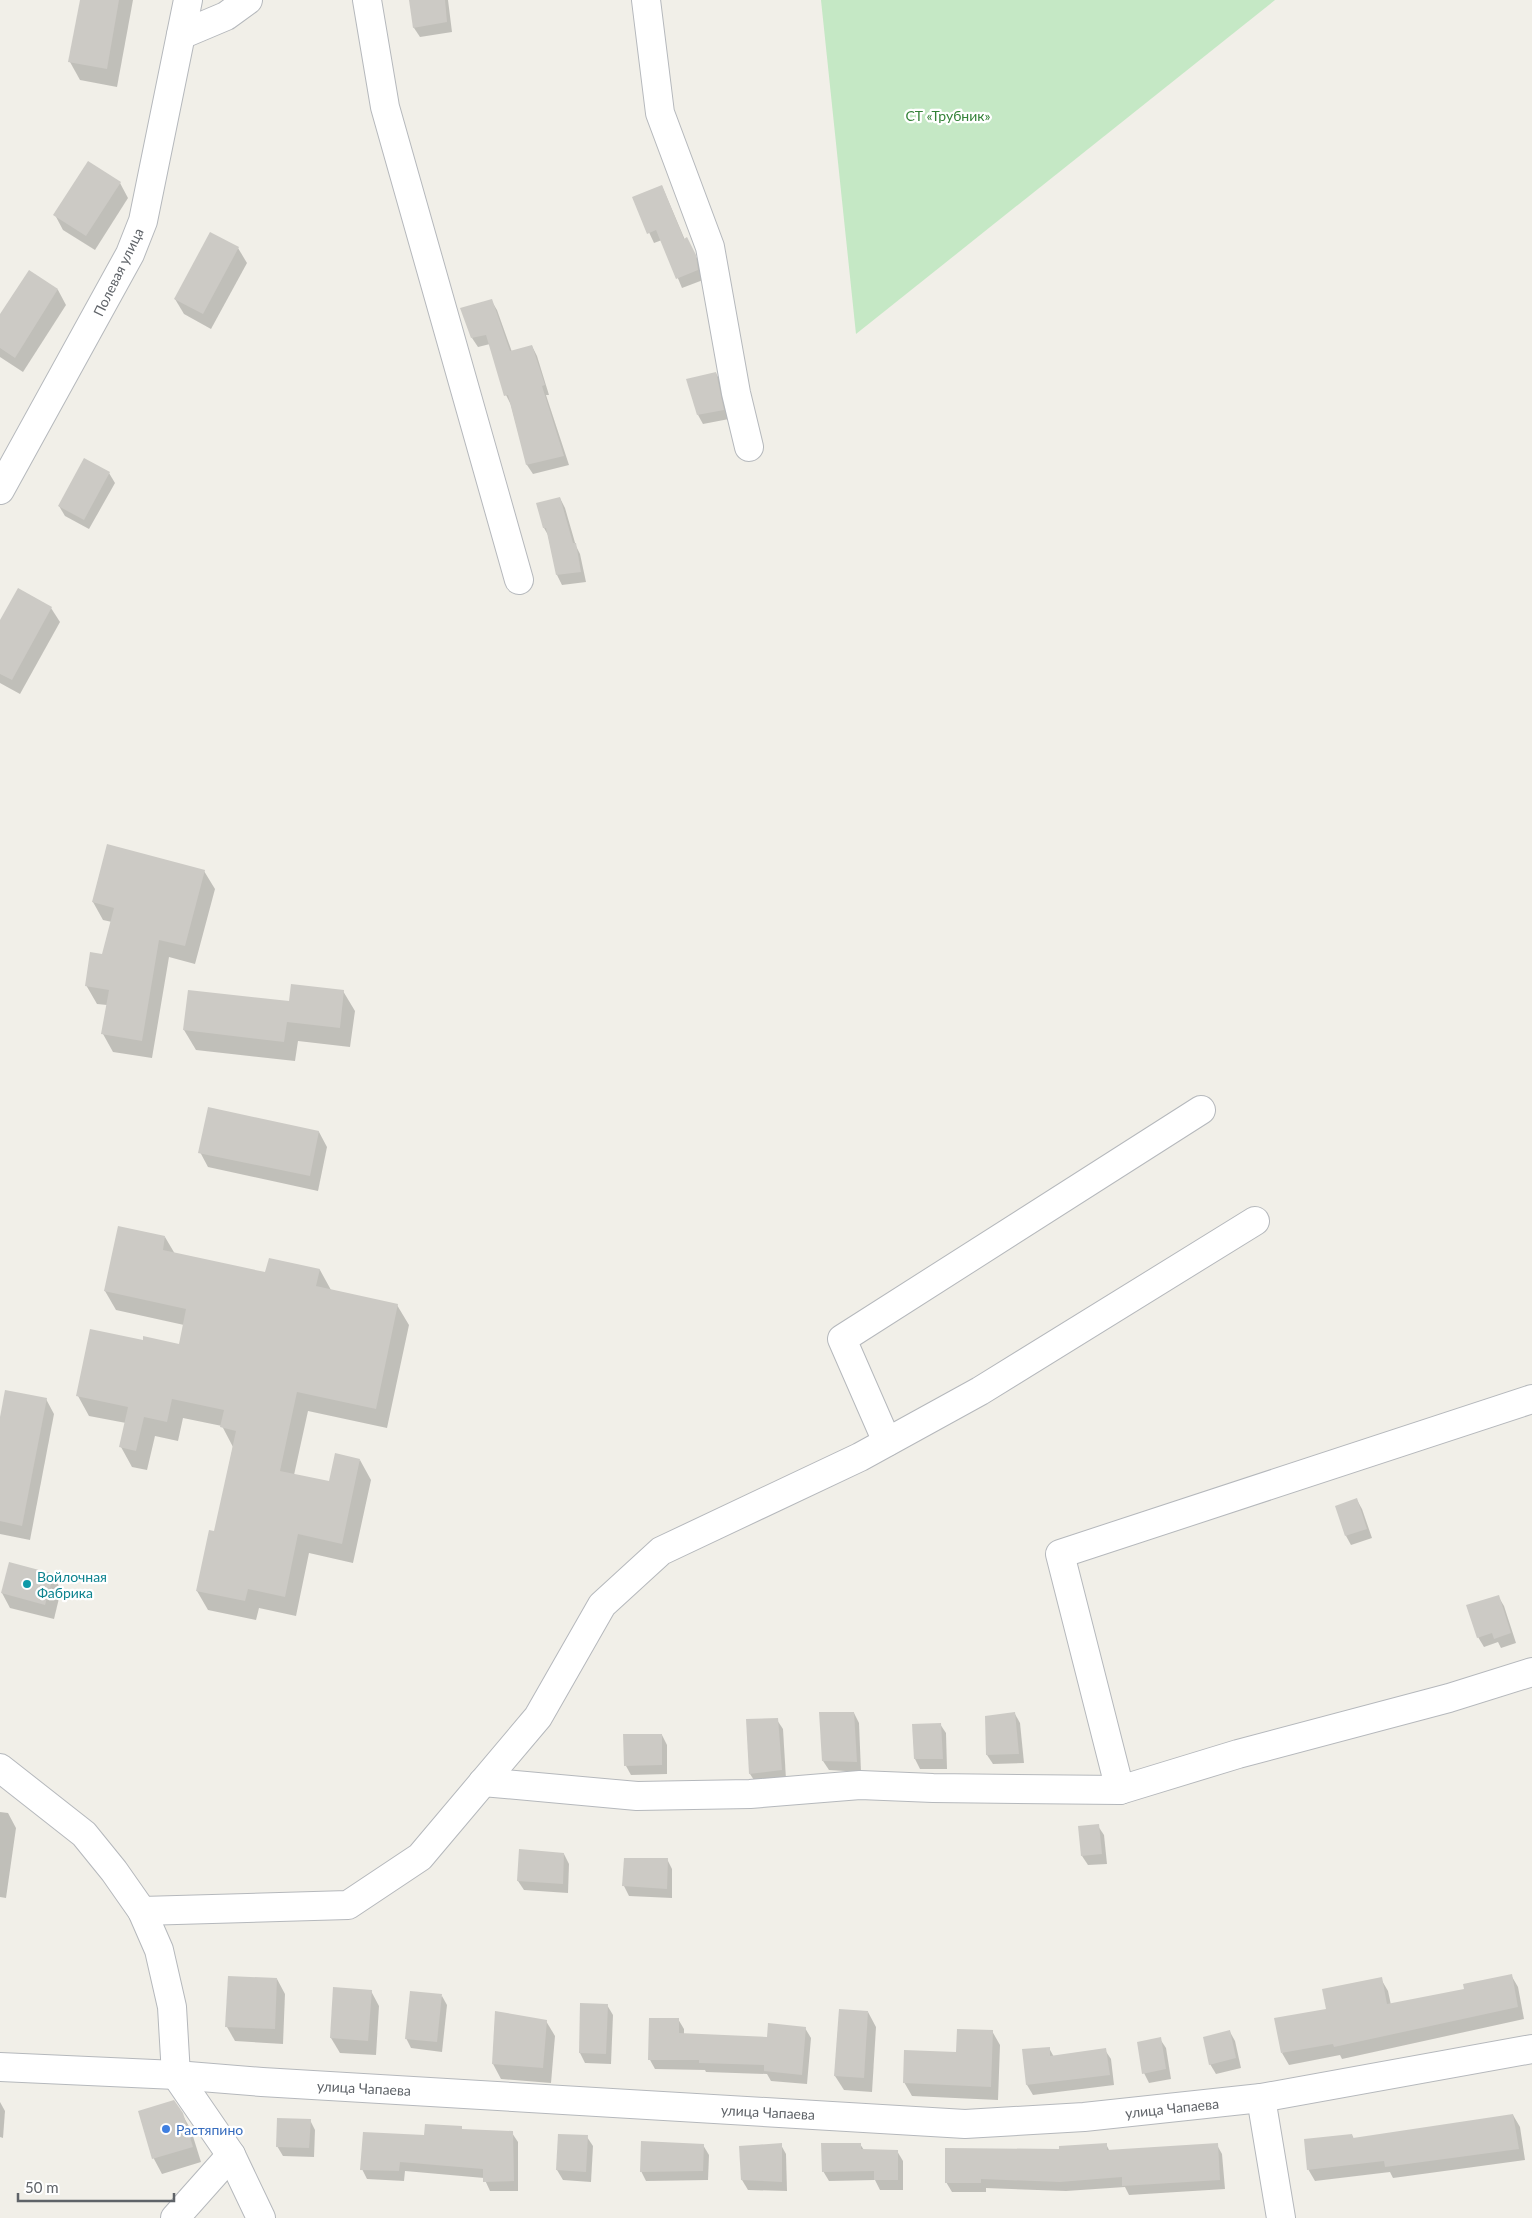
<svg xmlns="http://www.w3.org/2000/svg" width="1532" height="2218" viewBox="0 0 1532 2218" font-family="Lato,sans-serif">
  <rect width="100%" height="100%" fill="#f1efe8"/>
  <polygon fill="#c5e8c5" points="821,0 1275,0 856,334"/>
  <g fill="#0003">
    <polygon points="81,0 133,0 117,87 80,80 70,62"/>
    <polygon points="410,0 448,0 452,32 420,37 414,28"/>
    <polygon points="120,183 128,198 95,250 63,230 55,215"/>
    <polygon points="662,186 685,240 692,249 701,266 703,280 682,288 662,240 654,243 633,198"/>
    <polygon points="238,248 247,263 211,329 184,314 175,299"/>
    <polygon points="29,272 58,290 66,305 23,372 0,357 0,317"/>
    <polygon points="491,300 497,310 512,352 532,346 537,356 549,395 546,395 569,465 533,474 527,465 511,405 506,395 490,344 478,347 472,338"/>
    <polygon points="716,373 721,383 729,419 703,424 698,415"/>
    <polygon points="109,473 115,483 89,529 65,516 59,506"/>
    <polygon points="560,498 565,508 576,546 580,554 586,582 562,585 557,575 548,535 544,528"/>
    <polygon points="51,608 60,622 20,694 0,683 0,623"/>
    <polygon points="204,871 215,889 195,964 169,957 152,1058 113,1052 103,1034 107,1005 97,1004 86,985 103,956 112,922 103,920 93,902"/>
    <polygon points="343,991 355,1011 350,1047 298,1041 295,1061 196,1050 184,1030 290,1003"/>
    <polygon points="319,1132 327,1147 318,1191 208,1167 200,1152"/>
    <polygon points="165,1237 175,1254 266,1274 320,1270 331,1290 397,1305 409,1325 387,1428 308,1411 294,1475 330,1483 360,1460 371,1480 353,1563 309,1553 296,1616 259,1608 256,1620 208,1610 197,1591 215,1532 233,1447 222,1426 183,1418 178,1441 155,1436 147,1470 132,1467 121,1447 126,1423 89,1416 78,1396 144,1341 180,1345 184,1325 116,1310 105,1291"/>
    <polygon points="46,1399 54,1414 30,1540 0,1534 0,1424"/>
    <polygon points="1357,1500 1362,1509 1372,1538 1351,1545 1346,1536"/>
    <polygon points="53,1575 61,1590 54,1619 10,1608 2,1593"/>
    <polygon points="1498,1596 1504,1606 1516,1643 1501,1648 1498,1642 1484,1647 1478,1637"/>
    <polygon points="854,1713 859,1723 861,1772 829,1770 823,1761"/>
    <polygon points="1015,1714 1020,1723 1024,1763 993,1764 987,1755"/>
    <polygon points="777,1720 783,1729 786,1779 756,1783 750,1774"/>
    <polygon points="940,1724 946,1733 947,1769 920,1769 915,1759 914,1726"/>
    <polygon points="662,1735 667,1745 667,1774 631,1775 626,1766"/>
    <polygon points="0,1812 8,1813 16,1828 6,1898 0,1897"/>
    <polygon points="1098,1826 1104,1835 1107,1864 1088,1865 1082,1856"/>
    <polygon points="564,1854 569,1864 568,1893 524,1890 518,1881"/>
    <polygon points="667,1859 672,1869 672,1898 629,1896 624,1886"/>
    <polygon points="1511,1975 1518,1987 1524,2019 1342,2059 1340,2055 1289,2065 1282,2053 1328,2010 1381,1979 1388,1991 1391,2005 1465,1990"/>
    <polygon points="277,1979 285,1994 283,2044 235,2041 227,2027"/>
    <polygon points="371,1991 379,2006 376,2055 340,2053 331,2038"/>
    <polygon points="442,1996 447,2005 442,2052 411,2048 406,2038"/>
    <polygon points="607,2005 613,2015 611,2064 585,2063 580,2053"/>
    <polygon points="868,2012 876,2027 872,2092 844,2090 835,2076"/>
    <polygon points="678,2019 684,2029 684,2035 768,2038 805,2028 811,2038 807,2084 771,2081 767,2074 706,2072 705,2070 655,2069 650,2060"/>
    <polygon points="546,2021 555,2036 551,2083 501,2079 493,2064"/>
    <polygon points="992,2031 1000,2045 998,2100 912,2096 904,2082 957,2054"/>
    <polygon points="1230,2032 1235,2041 1241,2068 1216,2074 1210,2064"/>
    <polygon points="1160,2039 1166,2048 1171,2079 1149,2083 1144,2073"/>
    <polygon points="1049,2048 1054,2057 1105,2050 1111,2059 1114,2085 1033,2095 1027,2085 1024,2051"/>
    <polygon points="0,2102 5,2111 3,2138 0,2137"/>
    <polygon points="139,2112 182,2114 191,2130 201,2162 162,2174 154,2159"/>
    <polygon points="1513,2115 1520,2127 1525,2160 1393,2178 1390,2172 1315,2181 1308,2169 1352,2135 1354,2139"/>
    <polygon points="310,2120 315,2130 314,2157 283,2156 277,2146"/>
    <polygon points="461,2128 463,2130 512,2133 518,2142 518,2191 490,2191 484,2178 405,2171 404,2181 367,2179 362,2169 425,2137"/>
    <polygon points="559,2135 587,2137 593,2146 591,2182 563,2180 557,2170"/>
    <polygon points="860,2144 864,2150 897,2151 903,2161 903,2190 880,2190 875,2180 829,2181 823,2171"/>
    <polygon points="1106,2144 1110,2152 1217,2145 1222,2154 1225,2189 1129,2195 1125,2187 1066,2191 986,2188 986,2192 952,2192 946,2182"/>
    <polygon points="703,2145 709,2155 708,2180 646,2181 641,2171"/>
    <polygon points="781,2145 786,2154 787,2191 748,2190 742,2180"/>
  </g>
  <g fill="#cccac5">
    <polygon points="80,0 119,0 107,69 68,62"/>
    <polygon points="409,0 445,0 447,22 413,28"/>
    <polygon points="88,161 121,182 86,236 53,215"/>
    <polygon points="662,185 684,239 687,237 696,255 698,270 676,279 656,230 647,234 632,197"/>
    <polygon points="210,232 239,247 203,314 174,299"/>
    <polygon points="29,270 58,289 15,358 0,348 0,314"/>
    <polygon points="492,299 510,351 532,345 545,385 542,386 564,456 526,465 508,395 504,396 486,335 471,338 460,308"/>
    <polygon points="716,372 724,410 697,415 686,379"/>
    <polygon points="84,458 110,472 84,520 58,506"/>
    <polygon points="560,497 573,543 576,543 581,572 556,575 546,528 543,528 536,503"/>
    <polygon points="18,588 52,607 12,680 0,674 0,620"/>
    <polygon points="107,844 205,870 185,946 159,940 142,1041 101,1034 109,990 85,986 90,952 102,954 114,908 92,902"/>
    <polygon points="291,984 344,990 340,1028 287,1022 284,1042 183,1030 188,990 289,1001"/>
    <polygon points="208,1107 319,1131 310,1176 198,1153"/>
    <polygon points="118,1226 165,1236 163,1250 265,1272 269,1258 320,1269 316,1286 398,1304 376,1409 297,1392 280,1471 329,1481 335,1453 360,1459 342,1544 298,1534 285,1597 248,1589 245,1601 196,1591 209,1530 214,1531 236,1431 220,1427 224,1410 172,1399 167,1422 144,1417 136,1451 119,1447 128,1407 76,1396 90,1329 143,1340 143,1336 179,1344 186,1309 104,1291"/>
    <polygon points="5,1390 47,1398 22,1526 0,1521 0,1417"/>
    <polygon points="1357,1498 1367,1529 1345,1536 1335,1506"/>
    <polygon points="9,1562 54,1574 45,1605 1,1593"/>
    <polygon points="1499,1595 1511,1633 1494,1639 1492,1633 1477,1638 1466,1605"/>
    <polygon points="819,1712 854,1712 857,1762 822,1761"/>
    <polygon points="1015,1712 1019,1754 986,1755 985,1716"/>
    <polygon points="778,1718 782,1770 749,1774 746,1719"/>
    <polygon points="941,1723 943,1759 914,1759 912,1724"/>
    <polygon points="623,1734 662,1734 662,1765 624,1766"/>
    <polygon points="1099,1824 1102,1854 1081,1856 1078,1826"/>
    <polygon points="519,1849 564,1853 563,1884 517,1881"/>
    <polygon points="624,1858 668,1858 667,1889 622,1886"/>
    <polygon points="1512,1974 1518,2007 1334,2047 1333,2044 1281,2053 1274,2018 1326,2009 1322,1989 1382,1977 1387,2004 1464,1989 1463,1984"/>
    <polygon points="228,1976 277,1978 275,2029 225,2027"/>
    <polygon points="333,1987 372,1990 368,2041 330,2038"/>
    <polygon points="410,1991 442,1994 437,2042 405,2039"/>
    <polygon points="580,2003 608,2004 606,2054 579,2053"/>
    <polygon points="839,2009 868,2011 864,2078 834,2076"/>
    <polygon points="495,2011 547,2020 543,2068 492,2064"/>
    <polygon points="649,2018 679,2018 679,2033 767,2037 768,2023 806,2027 802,2075 764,2071 764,2065 699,2063 699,2060 648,2060"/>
    <polygon points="957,2029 993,2030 991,2087 903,2083 904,2050 956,2052"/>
    <polygon points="1230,2030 1236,2058 1209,2065 1203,2037"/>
    <polygon points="1161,2037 1166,2069 1142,2074 1137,2042"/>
    <polygon points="1050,2047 1050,2056 1106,2048 1110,2075 1026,2085 1022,2049"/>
    <polygon points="174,2100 183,2113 193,2147 152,2159 138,2111"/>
    <polygon points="1513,2114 1519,2149 1385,2167 1384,2161 1307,2170 1304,2139 1352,2134 1353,2138"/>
    <polygon points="277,2118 311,2119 309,2148 276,2147"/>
    <polygon points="425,2124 462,2126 462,2129 513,2131 514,2181 483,2182 483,2169 400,2162 399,2171 360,2170 363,2132 424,2135"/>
    <polygon points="558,2134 588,2135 586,2172 556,2170"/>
    <polygon points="641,2141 704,2144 703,2171 640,2172"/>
    <polygon points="782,2143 782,2182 741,2180 739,2146"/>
    <polygon points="821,2143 861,2143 861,2149 898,2150 898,2180 874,2180 874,2171 822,2172"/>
    <polygon points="1107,2143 1107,2150 1218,2143 1220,2180 1122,2186 1122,2177 1060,2182 981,2179 981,2183 945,2183 945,2148 1059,2149 1059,2146"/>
  </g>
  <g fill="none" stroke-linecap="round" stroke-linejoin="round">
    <g stroke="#b5b8bc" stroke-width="30">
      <g id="minor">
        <polyline points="367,0 385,107 519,580"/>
        <polyline points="646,0 660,113 710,247 736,393 749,447"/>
        <polyline points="181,35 226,16 248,0"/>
        <polyline points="0,490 130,254 143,221 188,0"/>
        <polyline points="887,1442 842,1339 1201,1110"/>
        <polyline points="0,1768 84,1834 114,1871 142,1911 159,1950 172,2007 176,2075"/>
        <polyline points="483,1782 637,1796 750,1794 860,1785 933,1788 1120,1790 1238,1754 1449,1698 1532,1672"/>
        <polyline points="1120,1790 1060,1554 1532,1399"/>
        <polyline points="142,1911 348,1905 420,1857 538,1717 602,1605 661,1551 860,1457 980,1391 1255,1221"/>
        <polyline points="0,2067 176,2075 262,2082 965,2124 1084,2117 1261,2098 1532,2049"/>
        <polyline points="176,2075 231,2155 261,2218"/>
        <polyline points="1261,2098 1281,2218"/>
        <polyline points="175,2218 231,2155"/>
      </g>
    </g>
    <use href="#minor" stroke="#fff" stroke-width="28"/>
  </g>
  <circle fill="#0f9aa8" stroke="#fff" stroke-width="2" cx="27" cy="1584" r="5"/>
  <circle fill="#3f7fe0" stroke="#fff" stroke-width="2" cx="166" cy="2129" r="5"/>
  <g text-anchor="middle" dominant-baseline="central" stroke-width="4.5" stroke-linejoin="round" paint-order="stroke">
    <g font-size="14" fill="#348238" stroke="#fff">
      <text x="948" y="115">СТ «Трубник»</text>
    </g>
    <g font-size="14" fill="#5f6368" stroke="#fff">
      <text transform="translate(118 272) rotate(-64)">Полевая улица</text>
      <text transform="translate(364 2088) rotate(3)">улица Чапаева</text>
      <text transform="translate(1172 2108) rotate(-6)">улица Чапаева</text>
      <text transform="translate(768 2112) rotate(3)">улица Чапаева</text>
    </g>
    <g font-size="14" fill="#0d838f" stroke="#fff" text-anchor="start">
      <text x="37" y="1576">Войлочная<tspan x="37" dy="16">Фабрика</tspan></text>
    </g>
    <g font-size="14" fill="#366cbe" stroke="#fff" text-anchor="start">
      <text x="176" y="2129">Растяпино</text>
    </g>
  </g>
  <path d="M18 2193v8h156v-8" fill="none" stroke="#5f6368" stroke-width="2.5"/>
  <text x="25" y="2193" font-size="15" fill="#5f6368" stroke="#ffffff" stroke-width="4" paint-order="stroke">50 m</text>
</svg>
